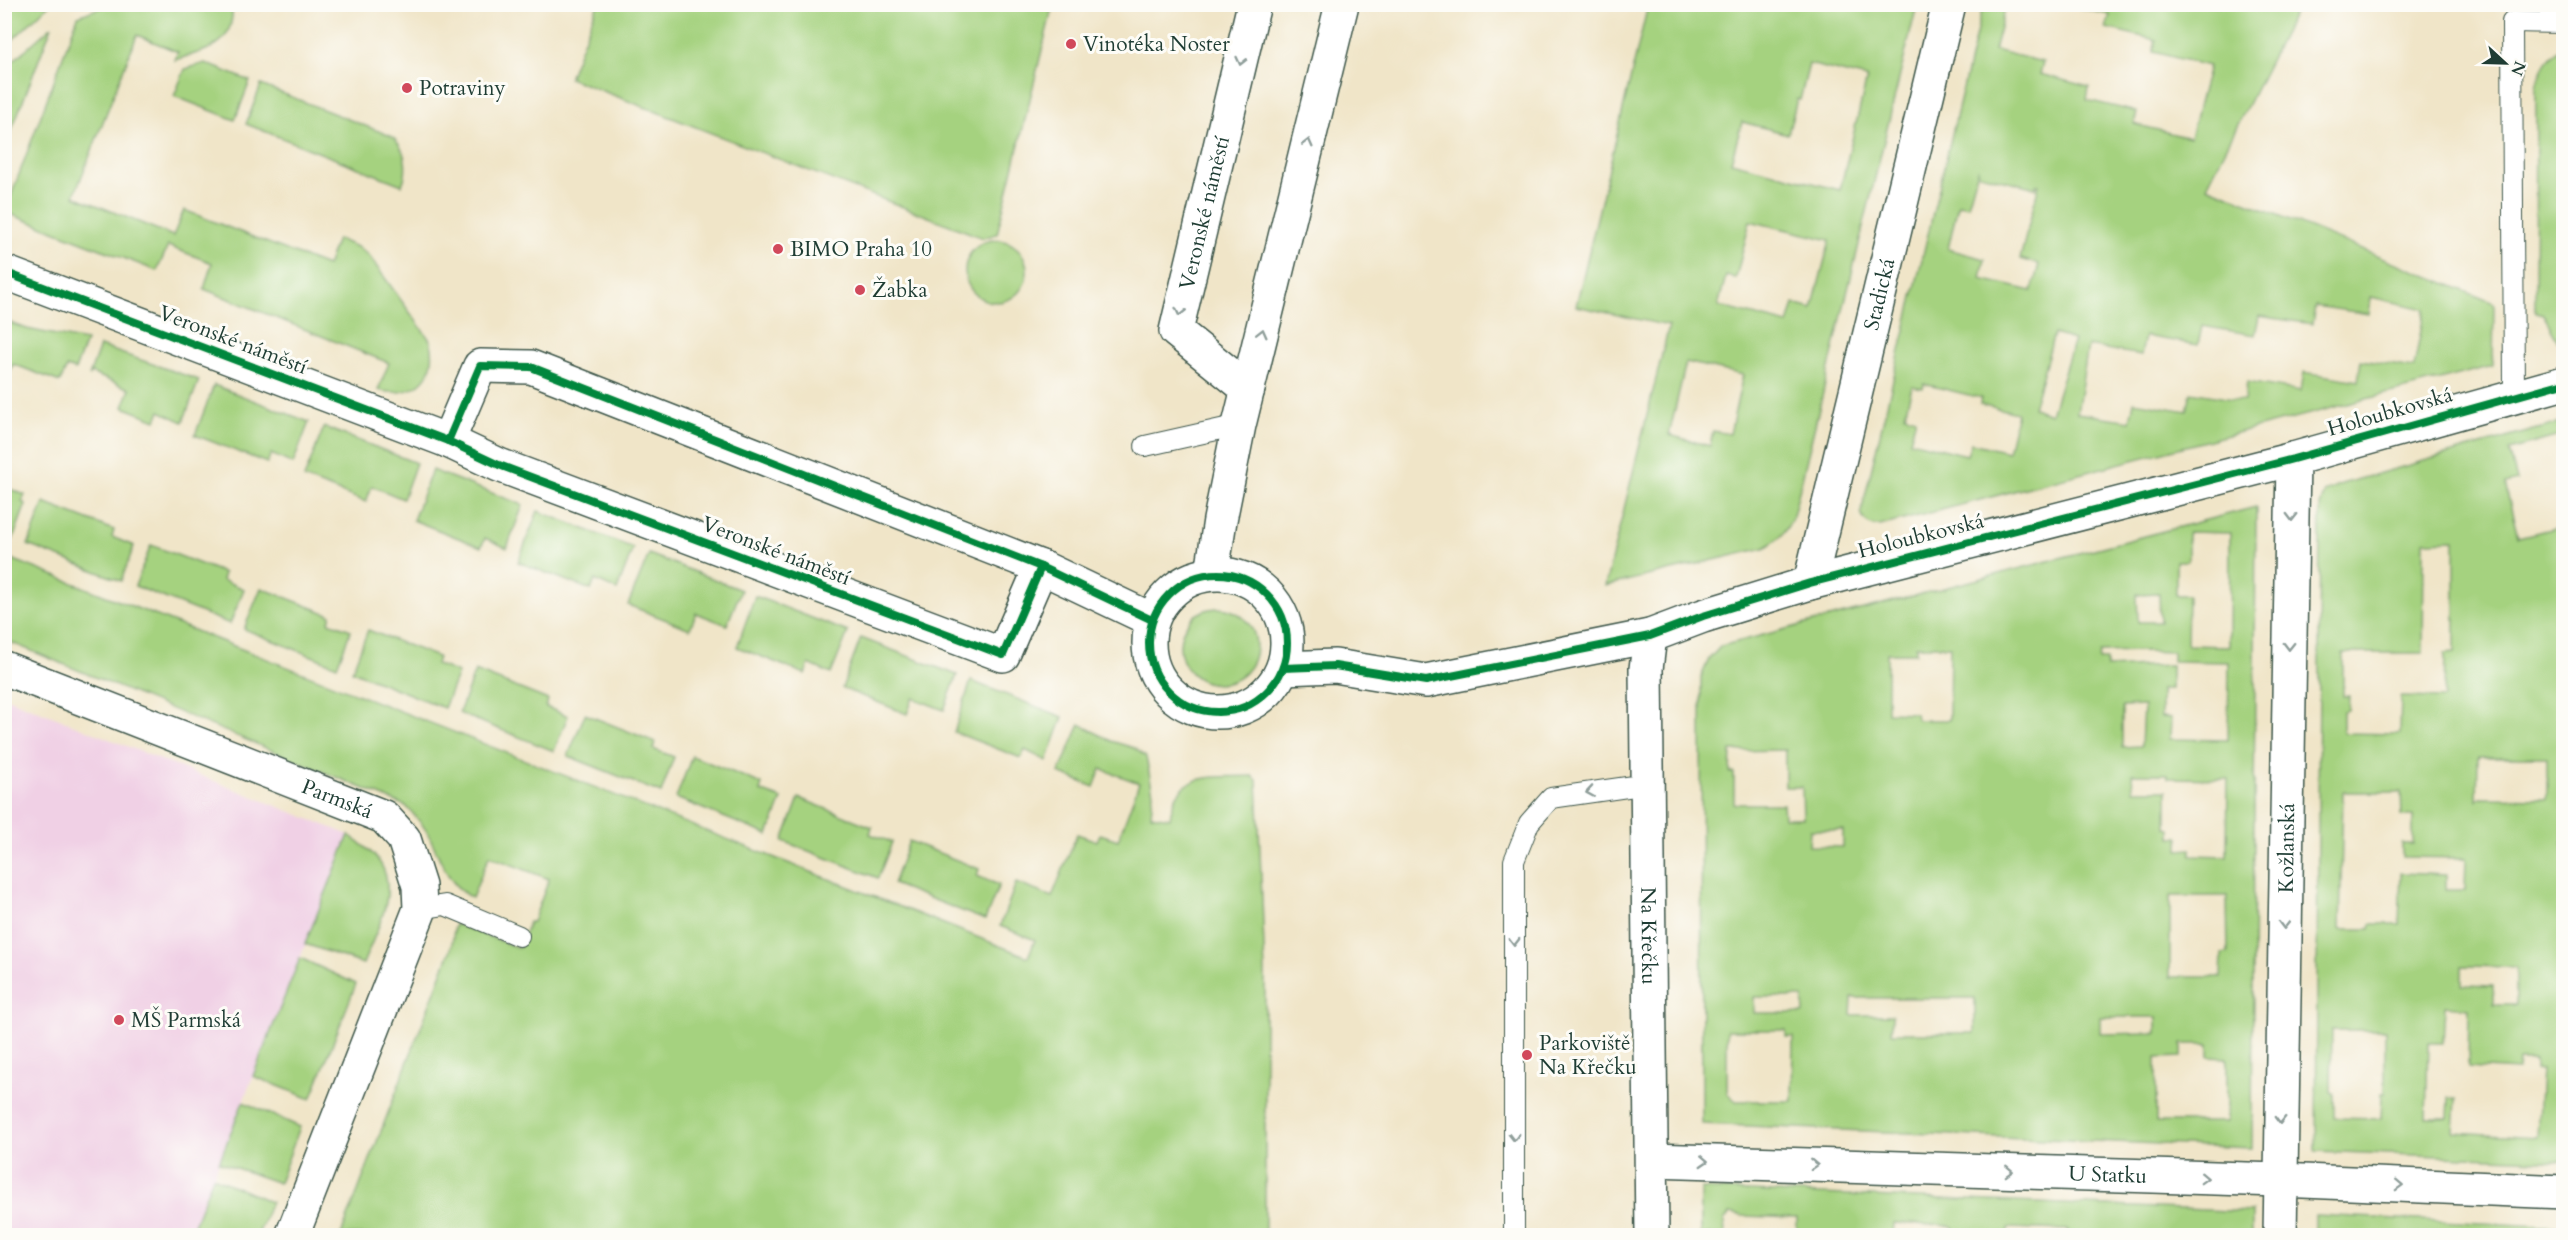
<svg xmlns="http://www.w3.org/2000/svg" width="2568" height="1240" viewBox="0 0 2568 1240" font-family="Cardo,serif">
  <rect width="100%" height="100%" fill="#fdfcf7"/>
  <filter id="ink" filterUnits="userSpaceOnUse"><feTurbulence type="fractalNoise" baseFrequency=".0167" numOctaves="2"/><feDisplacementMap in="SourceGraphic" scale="12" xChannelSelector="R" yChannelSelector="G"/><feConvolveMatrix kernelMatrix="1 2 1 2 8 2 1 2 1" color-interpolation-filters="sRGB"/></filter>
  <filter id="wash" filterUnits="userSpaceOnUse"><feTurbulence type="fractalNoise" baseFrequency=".008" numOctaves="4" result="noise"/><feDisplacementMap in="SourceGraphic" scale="24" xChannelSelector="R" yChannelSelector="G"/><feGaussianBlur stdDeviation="1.35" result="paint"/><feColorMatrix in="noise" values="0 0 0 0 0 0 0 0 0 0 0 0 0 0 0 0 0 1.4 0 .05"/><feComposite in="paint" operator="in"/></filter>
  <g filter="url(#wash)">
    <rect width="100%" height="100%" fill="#f0e5c8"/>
    <polygon fill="#f0d0e5" points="4,697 349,835 190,1235 5,1235"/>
    <g fill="#a5d27f" stroke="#62885a" stroke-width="1.5" fill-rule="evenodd">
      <polygon points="5,4 49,4 49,5 5,47"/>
      <polygon points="598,4 1053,5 997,234 983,238 569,78"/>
      <path d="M107,5H232C235,46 208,50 175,60L178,52L137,35L74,196L173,236L184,210L327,266L337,239L357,247L369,256L430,340C441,376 413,400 378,390L389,363L204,289L212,263L168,246L157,271L5,212L78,16Z"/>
      <path d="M1648,5H1917L1793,516C1786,532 1779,540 1764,548L1605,586L1669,326L1576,306ZM1809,64L1867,78L1840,190L1731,162L1742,122L1788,134L1797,99L1800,100ZM1750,221L1830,240L1812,309L1794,304L1788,324L1718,306L1726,276L1736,278ZM1686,362L1743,375L1730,434L1713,431L1710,446L1669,435Z"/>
      <path d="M1983,5H2006L1994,50L2043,62L2040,74L2089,87L2087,100L2137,112L2134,124L2190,138L2209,66L2153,52L2156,40L2106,28L2110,15L2067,5H2298L2207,186L2494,303L2493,366L1880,526C1869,526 1864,523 1861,513ZM1978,170L1979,174L2036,188V185H2039L2020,259L2039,264L2032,291L1981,279L1985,259L1948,249L1958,204L1968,206ZM2371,297L2425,309L2414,368L2361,360L2358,381L2304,372L2301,391L2247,382L2244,401L2191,392L2187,411L2134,402L2130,421L2077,413L2088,346L2141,355L2145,336L2198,345L2202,326L2255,335L2259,316L2312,324L2315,306L2369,314ZM2054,334L2074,340L2051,414L2033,408ZM1924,384L1981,398L1980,404L2017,413L2008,452L1971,443L1967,455L1910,441L1916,418L1905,415L1912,386L1923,388Z"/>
      <polygon points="52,26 5,147 5,68"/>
      <path d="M2563,46L2564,345L2561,346L2543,314L2535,312L2536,88C2539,70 2548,56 2563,46Z"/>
      <polygon points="205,63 250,81 235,120 174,96 185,69"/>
      <path d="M261,85L391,136C406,147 409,169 402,185L246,124Z"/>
      <circle cx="996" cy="271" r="31"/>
      <polygon points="5,321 27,329 86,341 75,370 67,367 60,382 13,364 5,386"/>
      <polygon points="100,346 199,380 183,422 160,411 156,420 123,407 130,389 91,373 89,376"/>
      <polygon points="214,385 309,422 293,464 271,454 267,463 195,435"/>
      <path d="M2563,422V435L2509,450L2517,481L2505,484L2518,537L2563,526V1161L2316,1151L2320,506L2325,492L2338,485ZM2455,540V652L2445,653L2444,698L2401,697L2400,734L2343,733V711L2348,710L2349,696H2343V653H2423L2424,541ZM2478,757H2547V799L2479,798L2477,800ZM2343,792H2401L2402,816H2413V844H2402V857L2466,858L2465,890H2446V875L2401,873L2399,924H2371L2370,929H2340ZM2462,966L2516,967V1005H2493V986L2462,985ZM2445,1006L2469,1008L2468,1067L2518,1070L2519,1061H2534V1070L2541,1071L2537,1137L2454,1132L2456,1099L2449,1098L2448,1118H2426L2428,1043H2443ZM2332,1030H2385V1093H2382L2381,1119L2334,1118V1093L2331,1092Z"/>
      <polygon points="324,427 416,463 403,499 372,486 366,502 304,478"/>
      <polygon points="432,470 523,505 507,548 485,538 481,547 413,520"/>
      <polygon points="5,487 25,495 22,502 26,504 13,539 5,535"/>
      <polygon points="44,503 114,530 112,537 134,546 121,581 28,545"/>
      <path d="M2256,507L2252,1148L1702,1124L1701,677L1709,659L1721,646ZM2188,532L2230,533L2229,646L2187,645L2188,595H2176V561H2188ZM2159,593L2160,622H2138L2137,594ZM1916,646H1950L1949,720H1917L1916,713L1887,712V653H1916ZM2140,651L2173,652V661L2229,662L2228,740L2170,739L2171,718L2161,717V689H2171V665L2106,668V660H2099L2100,652ZM2143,706L2141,746L2122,747V707ZM1785,750V787H1802L1803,818H1784L1783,804H1734V773H1730L1731,751ZM2168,774V778L2228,779L2227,856L2191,855V849L2179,850V837H2171V829L2167,828V790H2133L2132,774ZM1843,830V847L1809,846L1810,830ZM2170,896H2227L2228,953L2222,954L2221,977H2170ZM1754,997H1803L1804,1013H1754ZM1852,998H1975V1033H1892V1015H1851ZM2100,1017H2157V1033L2100,1034ZM1727,1030H1786V1037H1793L1792,1101H1736L1727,1093ZM2182,1044H2209V1057L2227,1058V1122H2156V1058L2182,1057Z"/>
      <polygon points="538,511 633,548 617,590 595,580 591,590 518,562"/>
      <polygon points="151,545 224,573 222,580 244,589 230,624 135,586"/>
      <polygon points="649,554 741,590 727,625 696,613 690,629 628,605"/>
      <path d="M4,556L1028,957L1035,940L1000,926L1016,883L1052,897L1077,834L1097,841L1100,834L1118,840L1139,783L1101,769L1094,787L1059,773L1080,724L1111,741L1134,748L1146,757L1153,793L1151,815L1170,818C1176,769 1214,778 1252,776L1257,780L1265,971V1235H341L451,949L455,924L519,948L529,922H533L549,879L489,856L472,898C447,886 439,854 427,832C422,823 413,814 406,806L5,640Z"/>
      <polygon points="261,588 331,615 329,622 351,630 337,666 244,629"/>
      <polygon points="755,596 848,632 831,674 809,664 805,674 737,647"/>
      <circle cx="1218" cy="646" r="38"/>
      <polygon points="368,630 438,657 436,664 458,673 444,708 352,671"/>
      <polygon points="861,638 957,675 944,710 913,698 907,714 842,688"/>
      <polygon points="475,671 548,700 546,707 568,716 554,751 459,713"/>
      <polygon points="971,681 1063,717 1047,761 1025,750 1021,758 954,732"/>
      <polygon points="585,714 655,742 653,749 674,757 661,793 568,756"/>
      <polygon points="692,756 762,784 760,791 782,799 768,835 676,798"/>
      <polygon points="799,798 872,827 870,834 892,842 878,878 783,841"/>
      <path d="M349,835C357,841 367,848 374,855C404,887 376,930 363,964L305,944Z"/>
      <polygon points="909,841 979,869 977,876 999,885 985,920 893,884"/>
      <polygon points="300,958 356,984 311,1099 253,1076"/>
      <polygon points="243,1102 300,1127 279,1183 219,1162"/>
      <polygon points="213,1177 271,1202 258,1235 190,1235"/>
      <polygon points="1701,1189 2252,1212 2252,1235 2069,1236 2068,1230 2008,1228 2007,1235 1953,1236 1953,1226 1894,1223 1893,1235 1797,1236 1797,1218 1743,1216 1731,1213 1724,1220 1725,1235 1701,1235"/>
      <polygon points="2315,1215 2563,1227 2563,1235 2315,1235"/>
    </g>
  </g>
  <g filter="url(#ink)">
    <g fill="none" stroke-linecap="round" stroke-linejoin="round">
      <g stroke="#3e564a" stroke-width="22">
        <g id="lane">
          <polyline points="2514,396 2512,22 2564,23"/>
          <polyline points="1145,446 1239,425"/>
          <polyline points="420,909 445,905 519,936"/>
          <polyline points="1514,1236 1514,861 1529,823 1551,798 1648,784"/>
        </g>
      </g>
      <g stroke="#3e564a" stroke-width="36">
        <g id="street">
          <polyline points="4,272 448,441 499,465 1003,655 1041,567"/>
          <path id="s1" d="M1248,389L1176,331L1254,4"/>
          <polyline points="448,441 480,366 531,367 1041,567 1152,620"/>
          <polyline points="1212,573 1220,520 1239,425 1342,4"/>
          <circle cx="1218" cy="643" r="69"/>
          <path id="s2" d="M1810,583L1949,4"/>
          <path id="s3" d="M1650,636L1646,669L1652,1236"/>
          <path id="s4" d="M4,668L384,817L404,839L419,886L420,909L292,1236"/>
          <polyline points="1283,668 1335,666 1426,681 1650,636 1703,616 1810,583 2293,459 2564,383"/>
          <path id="s5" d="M1652,1160L2279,1180L2564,1192"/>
          <path id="s6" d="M2280,1236L2293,459"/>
        </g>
      </g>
      <use href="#lane" stroke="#fff" stroke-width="20"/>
      <use href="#street" stroke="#fff" stroke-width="33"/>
      <g stroke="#fdfcf7" stroke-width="11">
        <g id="cycleway">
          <polyline points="4,272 448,441 499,465 1003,655 1041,567"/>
          <polyline points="448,441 480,366 531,367 1041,567 1152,620"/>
          <circle cx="1218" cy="643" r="69"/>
          <polyline points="1283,668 1335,666 1426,681 1650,636 1703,616 1810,583 2293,459 2564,383"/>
        </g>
      </g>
      <use href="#cycleway" stroke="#00873e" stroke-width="8"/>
    </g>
    <defs><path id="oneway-chevron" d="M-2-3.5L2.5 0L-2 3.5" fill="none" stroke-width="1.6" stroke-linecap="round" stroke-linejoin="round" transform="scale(1.5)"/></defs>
    <g stroke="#8f9e9a">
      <use href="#oneway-chevron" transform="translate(1241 61) rotate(103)"/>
      <use href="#oneway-chevron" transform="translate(1308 143) rotate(-76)"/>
      <use href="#oneway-chevron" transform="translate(1180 312) rotate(103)"/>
      <use href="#oneway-chevron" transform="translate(1262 333) rotate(-76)"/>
      <use href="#oneway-chevron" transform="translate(2292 517) rotate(91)"/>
      <use href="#oneway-chevron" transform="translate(2289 646) rotate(91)"/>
      <use href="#oneway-chevron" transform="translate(1590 792) rotate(171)"/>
      <use href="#oneway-chevron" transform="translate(2284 925) rotate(91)"/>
      <use href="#oneway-chevron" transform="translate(1514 942) rotate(90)"/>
      <use href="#oneway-chevron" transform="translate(2280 1120) rotate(91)"/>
      <use href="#oneway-chevron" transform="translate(1514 1137) rotate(90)"/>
      <use href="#oneway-chevron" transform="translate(1704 1161) rotate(3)"/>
      <use href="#oneway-chevron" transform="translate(1814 1165) rotate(2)"/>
      <use href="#oneway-chevron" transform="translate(2009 1171) rotate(2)"/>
      <use href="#oneway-chevron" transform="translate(2204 1178) rotate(2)"/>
      <use href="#oneway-chevron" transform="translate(2399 1185) rotate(2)"/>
    </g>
  </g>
  <g fill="#d1495b" stroke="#fdfcf7" stroke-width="2">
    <circle cx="1071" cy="44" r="6"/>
    <circle cx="407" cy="88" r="6"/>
    <circle cx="778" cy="249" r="6"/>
    <circle cx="860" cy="290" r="6"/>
    <circle cx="119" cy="1020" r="6"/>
    <circle cx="1527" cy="1055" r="6"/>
  </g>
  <g text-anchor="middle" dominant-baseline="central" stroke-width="6" stroke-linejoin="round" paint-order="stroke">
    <g font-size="21" fill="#1f3d34" stroke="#fdfcf7" text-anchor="start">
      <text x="1083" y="44">Vinotéka Noster</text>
      <text x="419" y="88">Potraviny</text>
      <text x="790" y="249">BIMO Praha 10</text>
      <text x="872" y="290">Žabka</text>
      <text x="131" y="1020">MŠ Parmská</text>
      <text x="1539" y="1043">Parkoviště<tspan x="1539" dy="24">Na Křečku</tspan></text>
    </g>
    <g font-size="21" fill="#1f3d34" stroke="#fdfcf7">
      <text stroke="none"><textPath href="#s1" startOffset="214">Veronské náměstí</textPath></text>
      <text stroke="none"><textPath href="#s2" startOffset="297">Stadická</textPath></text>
      <text transform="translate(233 340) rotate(21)">Veronské náměstí</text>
      <text transform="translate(2390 412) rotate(-16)">Holoubkovská</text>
      <text transform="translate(1921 536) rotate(-14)">Holoubkovská</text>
      <text transform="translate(776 551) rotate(21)">Veronské náměstí</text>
      <text stroke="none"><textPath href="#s4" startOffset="358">Parmská</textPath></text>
      <text stroke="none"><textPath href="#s6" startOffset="388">Kožlanská</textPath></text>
      <text stroke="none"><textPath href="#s3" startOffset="300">Na Křečku</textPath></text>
      <text stroke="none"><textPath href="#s5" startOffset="456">U Statku</textPath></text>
    </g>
  </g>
  <rect width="2568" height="1240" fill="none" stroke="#fdfcf7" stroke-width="24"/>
  <g transform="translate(2505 63) rotate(112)" stroke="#fdfcf7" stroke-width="4.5" paint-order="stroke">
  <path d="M0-4.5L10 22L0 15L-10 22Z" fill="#1f3d34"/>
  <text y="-9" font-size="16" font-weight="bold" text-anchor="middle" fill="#1f3d34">N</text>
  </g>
</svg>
